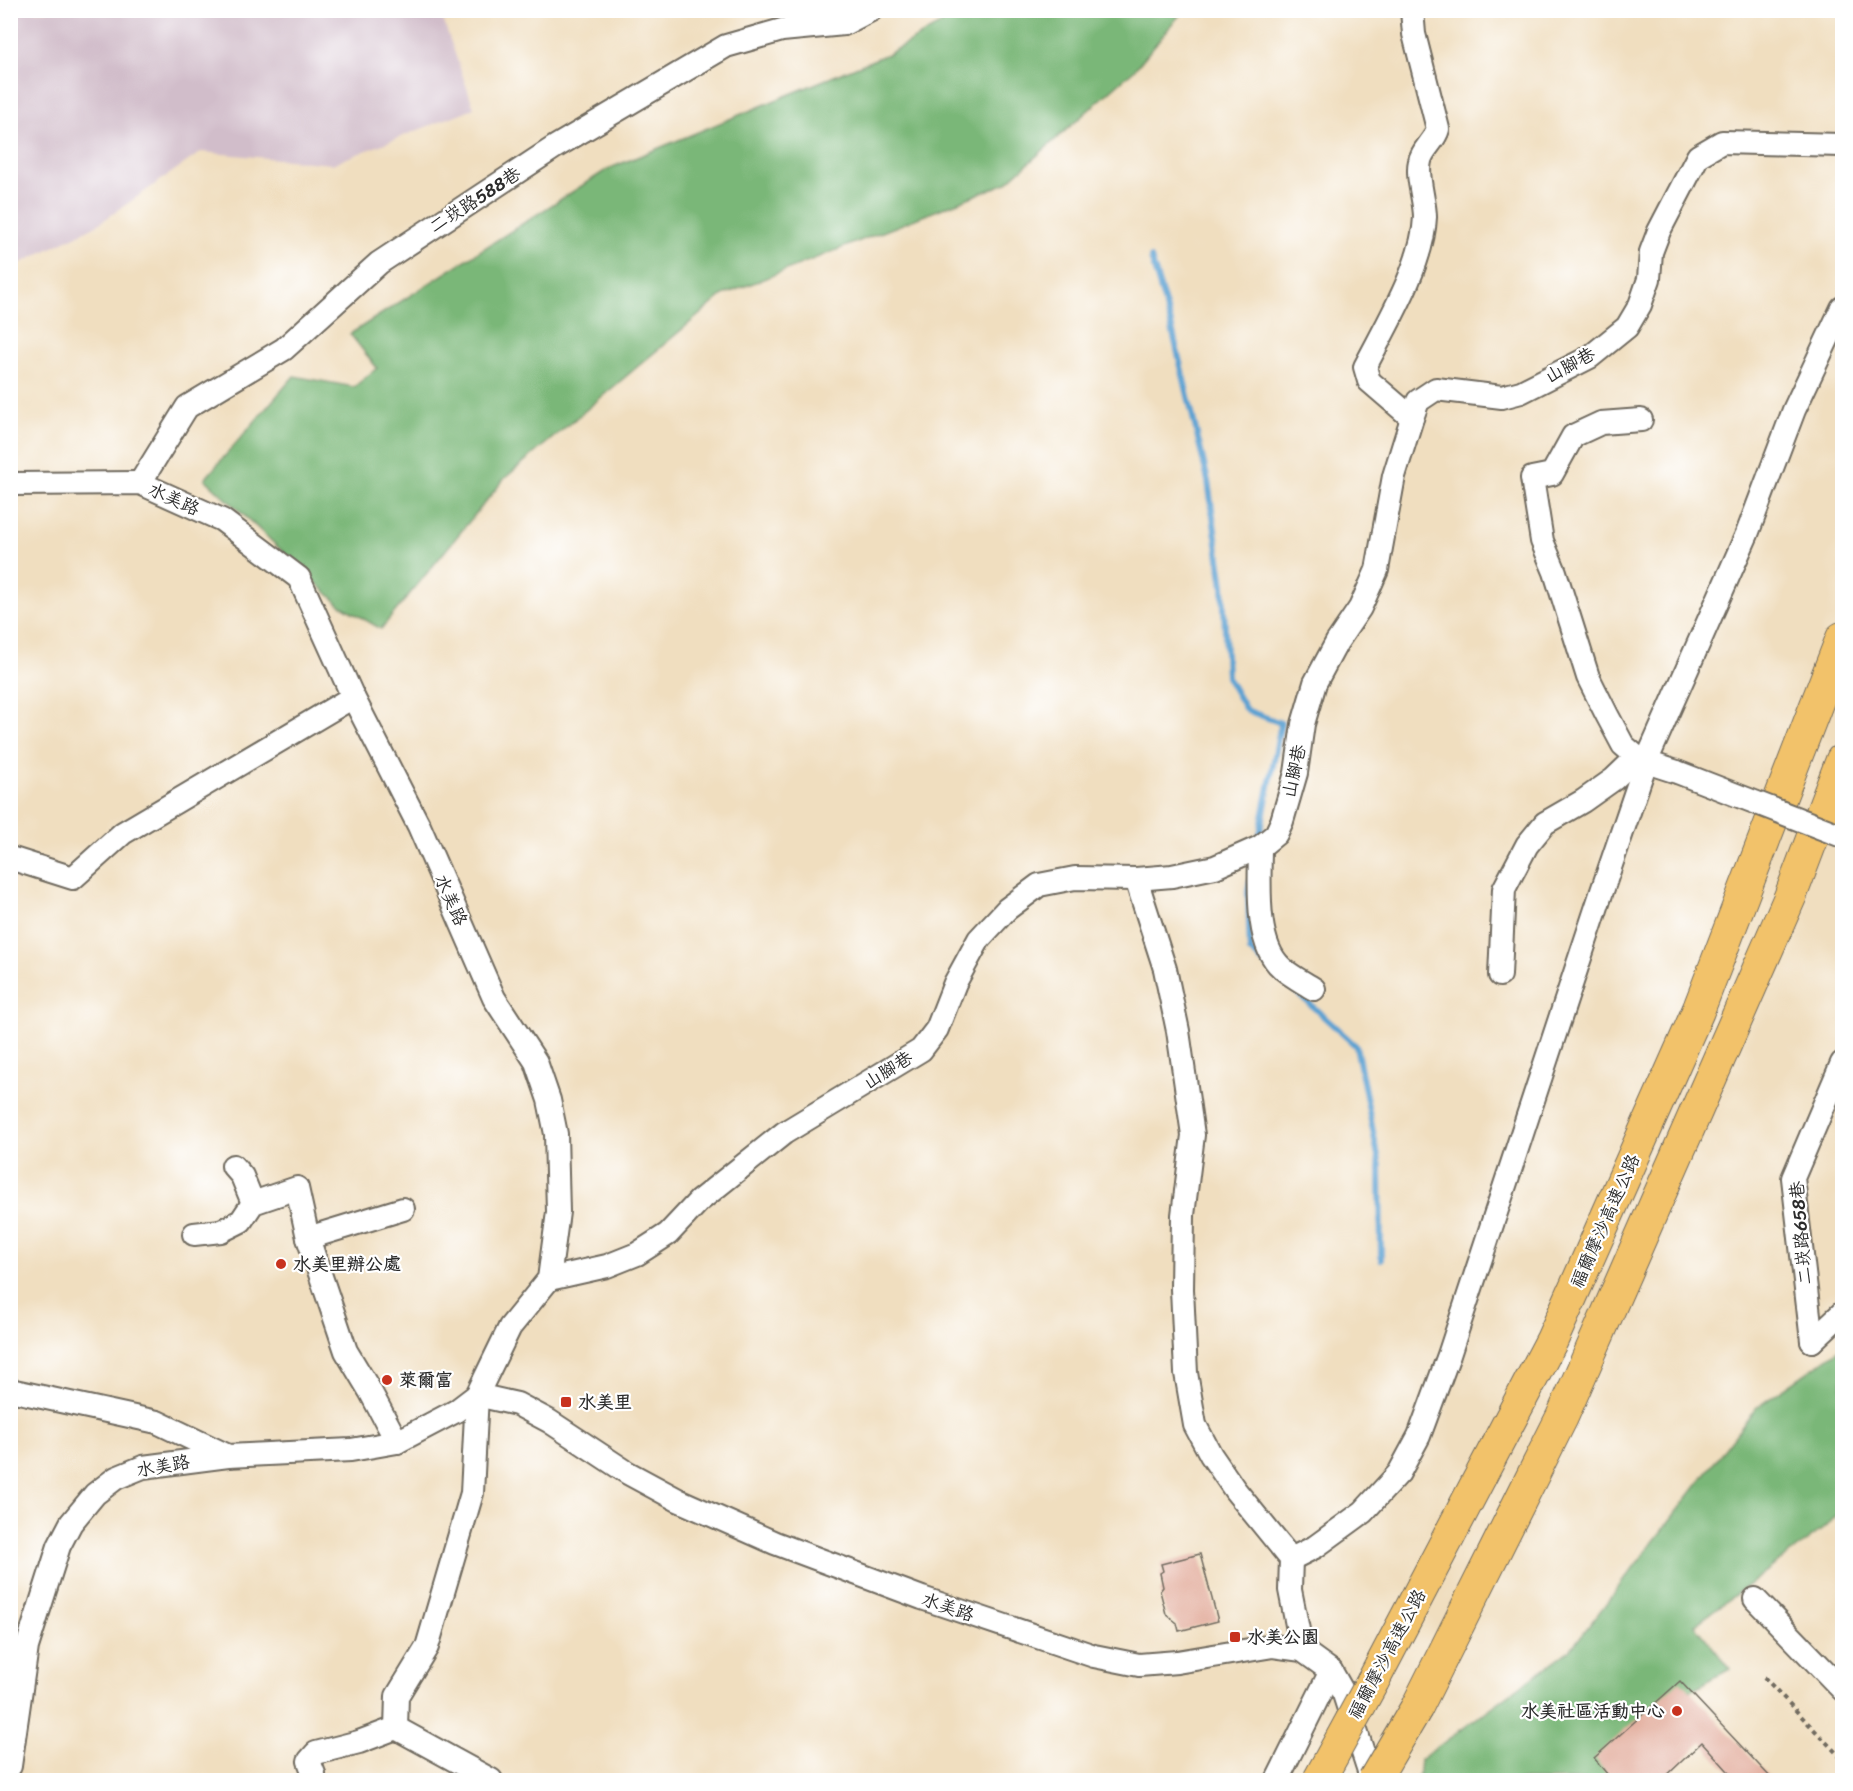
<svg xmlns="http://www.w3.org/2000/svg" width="1853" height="1791" viewBox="0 0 1853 1791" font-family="Sriracha,'LXGW WenKai TC',sans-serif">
  <rect width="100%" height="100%" fill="#fff"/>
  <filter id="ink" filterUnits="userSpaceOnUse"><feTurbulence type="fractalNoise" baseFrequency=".0167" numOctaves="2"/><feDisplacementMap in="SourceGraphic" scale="12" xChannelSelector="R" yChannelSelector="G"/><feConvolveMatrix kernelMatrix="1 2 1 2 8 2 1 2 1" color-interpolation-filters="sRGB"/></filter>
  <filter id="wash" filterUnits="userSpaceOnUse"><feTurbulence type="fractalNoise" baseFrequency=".008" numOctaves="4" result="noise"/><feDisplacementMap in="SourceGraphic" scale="24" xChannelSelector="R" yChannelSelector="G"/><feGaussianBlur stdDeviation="1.35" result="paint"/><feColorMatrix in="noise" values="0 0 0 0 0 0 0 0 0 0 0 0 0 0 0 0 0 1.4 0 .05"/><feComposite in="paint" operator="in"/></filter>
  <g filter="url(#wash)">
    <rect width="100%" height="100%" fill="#f0debf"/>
    <polygon fill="#d1bdca" points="10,11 440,11 474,108 332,164 201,152 97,225 11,268"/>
    <g fill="#7ab778" stroke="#527152" stroke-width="1.5">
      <polygon points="964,11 1183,11 1135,69 1006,183 723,295 505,478 381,629 340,605 205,479 294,376 354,387 377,368 350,334 608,169 890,53"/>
      <polygon points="1842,1348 1842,1510 1824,1528 1695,1625 1730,1669 1671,1701 1642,1776 1637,1780 1418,1780 1420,1760 1571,1649 1756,1408"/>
    </g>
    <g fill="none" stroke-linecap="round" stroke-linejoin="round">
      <g stroke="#5ca1d1" stroke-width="6">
        <polyline points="1151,258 1170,320 1208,481 1223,586 1227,677 1246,710 1281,723 1259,839"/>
        <polyline points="1250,881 1248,892 1250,951 1269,967"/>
        <polyline points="1290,986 1356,1046 1380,1166 1381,1259"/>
      </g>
    </g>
    <g id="blocks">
      <g fill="#e3ae9e">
        <polygon points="1200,1554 1218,1621 1179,1631 1177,1623 1166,1614 1160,1591 1163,1587 1160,1573 1163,1571 1161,1564"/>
        <polygon points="1680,1681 1773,1780 1736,1780 1702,1742 1662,1780 1612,1780 1594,1758"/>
      </g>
    </g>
  </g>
  <g filter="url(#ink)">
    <use href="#blocks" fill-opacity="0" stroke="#706a5f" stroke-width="1.5"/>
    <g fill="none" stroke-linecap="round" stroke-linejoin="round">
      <g stroke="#706a5f" stroke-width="26">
        <g id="minor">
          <path d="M1412,10L1414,34L1438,129C1435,141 1422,149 1420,161C1416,177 1425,200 1425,217C1423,265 1387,324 1365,367L1369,381L1412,418"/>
          <polyline points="1641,420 1601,423 1573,436 1552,474 1532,478 1542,541 1555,572 1588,677 1607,715 1623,745 1637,757 1646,762 1677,772"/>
          <polyline points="140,483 187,407 284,349 379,263 555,147 726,46 782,30 844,24 871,10"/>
          <polyline points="10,484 140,483 222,520 299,578 353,697 419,826 494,998 536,1062 549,1100 556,1134 558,1212 549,1279 510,1327 477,1395 472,1493 427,1647 397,1696 396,1728 359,1742 316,1753 309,1761 314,1774 313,1780"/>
          <path d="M1260,847C1260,881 1254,944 1282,968C1291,976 1303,982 1314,989"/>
          <polyline points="10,858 73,878 123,833 353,697"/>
          <polyline points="1136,879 1165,969 1178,1031 1193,1135 1183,1215 1182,1289 1186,1373 1195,1425 1211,1455 1235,1490 1291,1559 1290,1590 1302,1650"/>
          <polyline points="1500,975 1504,889 1527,845 1545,823 1583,801 1614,779 1637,757"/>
          <polyline points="233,1166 242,1176 253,1203"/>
          <polyline points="194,1234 221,1231 241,1221 253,1203 297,1188 308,1238 346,1351 370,1391 397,1442"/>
          <polyline points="308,1238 403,1209"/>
          <polyline points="549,1279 607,1266 637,1254 668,1234 699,1201 784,1133 921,1050 937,1029 955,983 979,939 1007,909 1039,885 1075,878 1136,879 1172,876 1215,867 1260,847 1276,834 1282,821 1296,773 1303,724 1315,683 1337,642 1360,608 1377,570 1394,476 1412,418 1418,401 1436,389 1502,397 1521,392 1590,357 1627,327 1640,305 1649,279 1651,252 1659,231 1698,156 1722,142 1842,145"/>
          <polyline points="1812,1341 1793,1178 1842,1063"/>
          <polyline points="1812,1341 1842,1313"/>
          <polyline points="10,1390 157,1422 228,1456"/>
          <polyline points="1291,1559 1315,1547 1363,1512 1399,1473 1419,1436 1449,1355 1602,891 1646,762 1747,534 1794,410 1842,308"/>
          <polyline points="1755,1599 1842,1689"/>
          <polyline points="396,1728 491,1780"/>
          <polyline points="10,1766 27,1647 59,1546 71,1523 95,1494 116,1478 143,1467 228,1456 351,1450 397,1442 456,1411 477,1395 517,1404 549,1421 628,1473 678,1500 775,1543 922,1598 1094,1656 1139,1665 1177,1662 1273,1646 1302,1650 1331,1671 1344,1694 1370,1774 1376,1780"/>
          <polyline points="1277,1780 1331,1671"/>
        </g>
      </g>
      <g stroke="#706a5f" stroke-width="34">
        <g id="highway">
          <polyline points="1373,1681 1552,1340 1698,1011 1842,638"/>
          <polyline points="1417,1707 1562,1417 1790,897 1842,760"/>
        </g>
      </g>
      <polyline stroke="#706a5f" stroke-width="4" stroke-dasharray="4.5 4.5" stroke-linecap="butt" points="1764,1677 1842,1759"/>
      <use href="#minor" stroke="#fff" stroke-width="22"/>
      <use href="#highway" stroke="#f2c26a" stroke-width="32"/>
      <g stroke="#706a5f" stroke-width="26" stroke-linecap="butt">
        <polyline id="minor-bridge" points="1677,772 1842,836"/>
      </g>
      <g stroke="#706a5f" stroke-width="34" stroke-linecap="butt">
        <g id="highway-bridge">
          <polyline points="1319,1780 1373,1681"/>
          <polyline points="1374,1780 1417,1707"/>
        </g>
      </g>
      <use href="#minor-bridge" stroke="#fff" stroke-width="22"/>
      <use href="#highway-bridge" stroke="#f2c26a" stroke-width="32"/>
    </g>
  </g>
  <g fill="#c8321e" stroke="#fff" stroke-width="2">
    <circle cx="281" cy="1264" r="6"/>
    <circle cx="387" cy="1380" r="6"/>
    <rect x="560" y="1396" width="12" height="12" rx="3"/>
    <rect x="1229" y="1631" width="12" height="12" rx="3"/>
    <circle cx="1677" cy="1711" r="6"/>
  </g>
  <g text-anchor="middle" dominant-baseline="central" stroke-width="4.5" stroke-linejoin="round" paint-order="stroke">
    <g font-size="18" fill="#2b2b2b" stroke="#fff">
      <text transform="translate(475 200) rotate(-33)">二崁路588巷</text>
      <text transform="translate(1570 365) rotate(-29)">山腳巷</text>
      <text transform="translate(174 499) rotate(24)">水美路</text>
      <text transform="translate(1294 771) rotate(-78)">山腳巷</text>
      <text transform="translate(451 900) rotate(66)">水美路</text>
      <text transform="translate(888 1070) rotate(-32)">山腳巷</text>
      <text transform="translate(1605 1221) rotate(-66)">福爾摩沙高速公路</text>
      <text transform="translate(1801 1233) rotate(-95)">二崁路658巷</text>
      <text transform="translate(163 1466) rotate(-10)">水美路</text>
      <text transform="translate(948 1607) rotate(19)">水美路</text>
      <text transform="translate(1387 1654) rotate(-62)">福爾摩沙高速公路</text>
    </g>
    <g font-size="18" font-weight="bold" fill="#2b2b2b" stroke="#fff" text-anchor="start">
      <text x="293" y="1264">水美里辦公處</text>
      <text x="399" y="1380">萊爾富</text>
      <text x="578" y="1402">水美里</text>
      <text x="1247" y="1637">水美公園</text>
      <text x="1665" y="1711" text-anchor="end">水美社區活動中心</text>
    </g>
  </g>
  <rect width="1853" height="1791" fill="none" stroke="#fff" stroke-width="36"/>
</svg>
